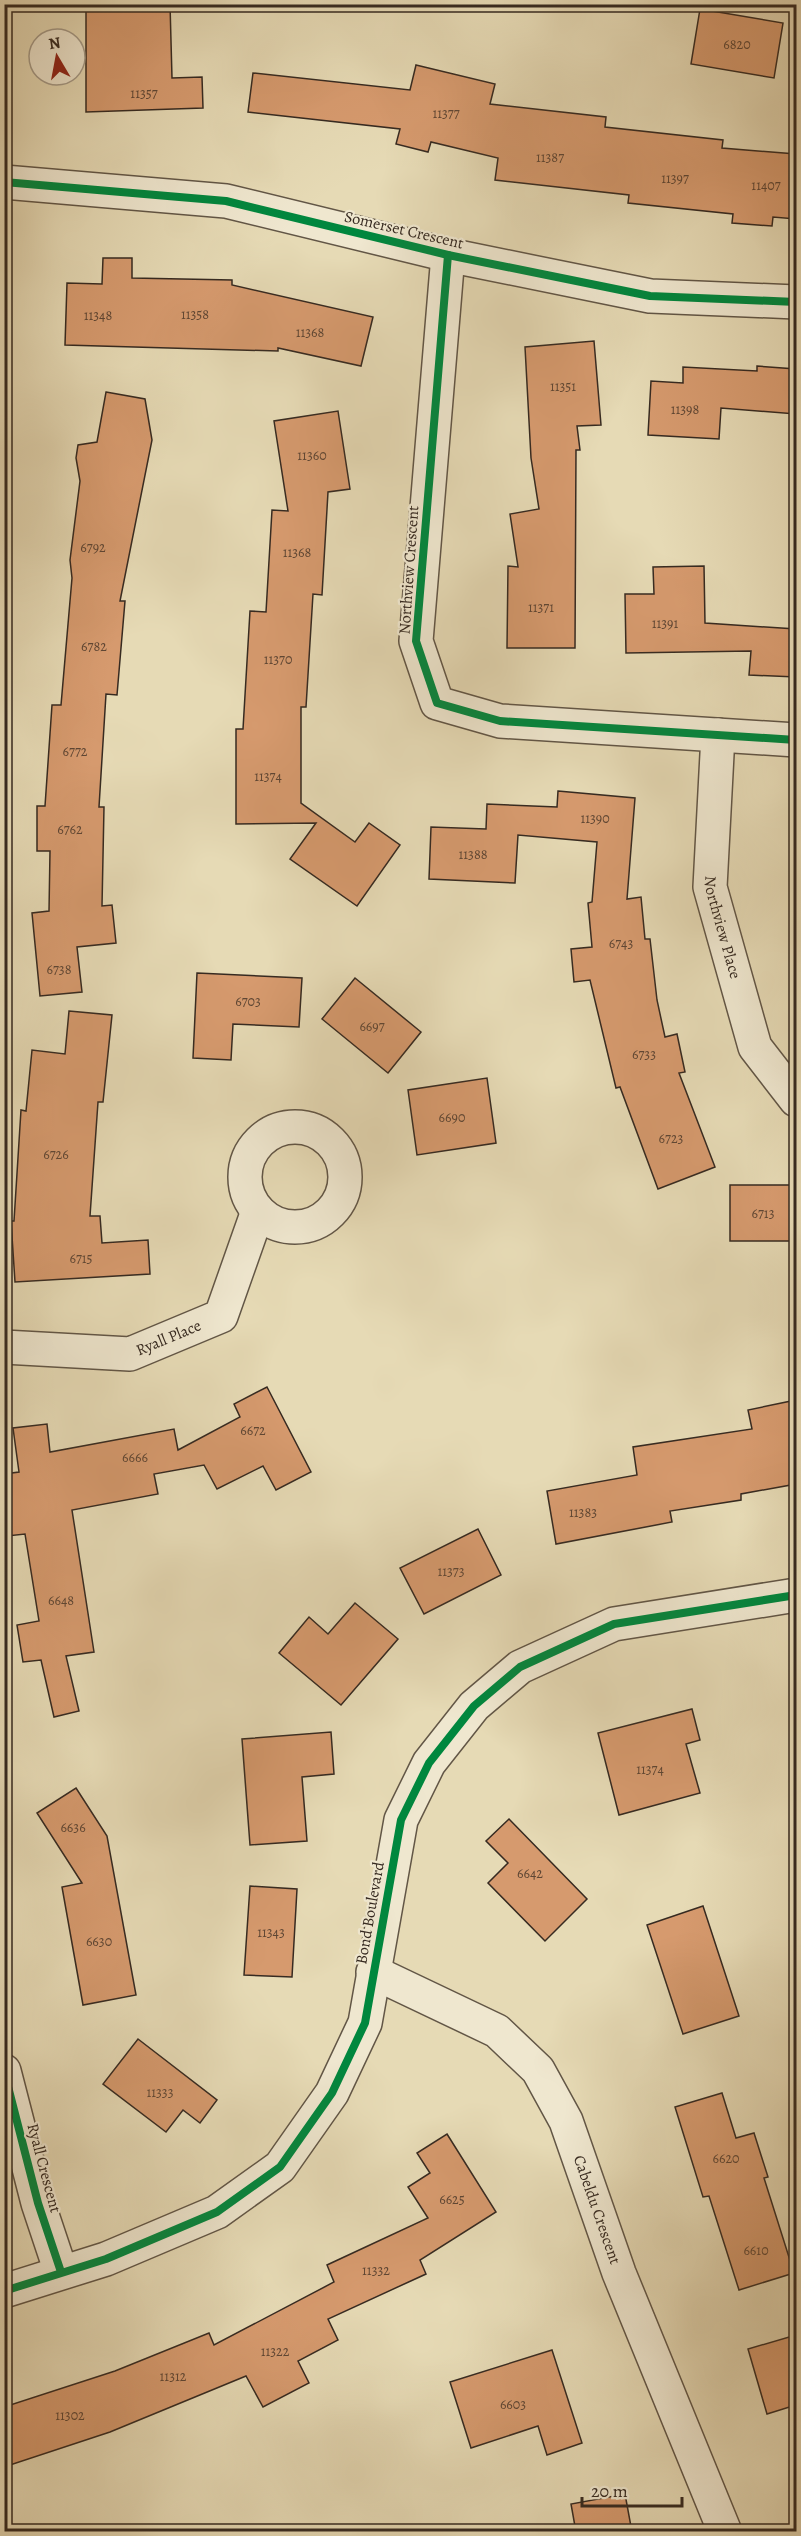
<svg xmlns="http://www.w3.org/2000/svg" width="801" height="2536" viewBox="0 0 801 2536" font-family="Alegreya,serif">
  <rect width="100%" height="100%" fill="#e6dab5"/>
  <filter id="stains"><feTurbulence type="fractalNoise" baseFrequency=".00333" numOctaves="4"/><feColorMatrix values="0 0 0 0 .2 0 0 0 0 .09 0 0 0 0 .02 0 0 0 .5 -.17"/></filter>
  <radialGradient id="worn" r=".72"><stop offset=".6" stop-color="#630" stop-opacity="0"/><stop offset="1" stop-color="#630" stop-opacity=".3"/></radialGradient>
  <g fill="#d69a6e" stroke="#362a21" stroke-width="1.5">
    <polygon points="86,4 170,4 172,78 202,77 203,108 86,112"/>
    <polygon points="700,9 783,23 774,78 691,64"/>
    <polygon points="416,65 495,84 490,104 606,117 605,127 723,140 722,148 796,154 796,219 773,217 772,226 732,223 733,214 628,203 629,195 495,180 498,158 431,142 428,152 396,144 400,129 248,112 253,73 410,90"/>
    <polygon points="103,258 132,258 132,278 232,280 232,285 373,317 361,366 278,348 278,351 65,345 67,283 102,284"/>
    <polygon points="594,341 601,425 577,426 580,450 576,450 575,648 507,648 508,566 518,567 510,514 539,509 531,458 525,347"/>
    <polygon points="757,366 796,369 796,414 721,408 719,439 648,435 651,381 683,383 683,367 757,371"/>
    <polygon points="106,392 145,399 152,440 120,601 125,601 117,695 106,694 99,807 104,807 102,906 112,905 116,943 77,947 82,992 40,996 32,913 49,911 50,851 37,851 37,806 45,806 52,705 61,705 72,578 70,560 80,481 76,458 78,445 97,442"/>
    <polygon points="338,411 350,489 328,492 322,595 313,594 306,707 301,707 301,803 355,842 369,823 400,845 357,906 290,859 316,823 236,824 236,729 243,729 250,611 266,612 272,510 288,511 274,421"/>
    <polygon points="704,566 705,623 796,629 796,677 749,675 751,651 626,653 625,594 654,594 653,567"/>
    <polygon points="558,791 635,798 627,899 641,897 645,939 650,939 657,1000 665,1037 677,1034 685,1072 679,1073 715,1167 658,1189 620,1087 616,1088 590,980 574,982 571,949 592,947 588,903 592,902 597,842 518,835 515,883 429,879 431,827 486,829 487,804 557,807"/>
    <polygon points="197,973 302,978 299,1027 233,1024 231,1060 193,1058"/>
    <polygon points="355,978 421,1032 388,1073 322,1019"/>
    <polygon points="69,1011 112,1015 103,1102 98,1102 90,1216 100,1216 102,1243 148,1240 150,1274 15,1282 11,1221 14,1221 21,1110 26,1111 32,1050 65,1054"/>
    <polygon points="487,1078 496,1143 417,1155 408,1090"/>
    <rect x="730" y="1185" width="66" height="56"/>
    <polygon points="267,1387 311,1472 276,1490 263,1466 217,1489 204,1465 154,1474 158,1494 72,1510 94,1652 66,1656 79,1711 54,1717 41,1660 23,1662 17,1625 39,1621 25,1534 7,1536 4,1474 19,1472 13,1428 47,1424 50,1452 174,1429 178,1450 240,1417 234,1404"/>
    <polygon points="796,1400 796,1484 741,1494 741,1500 670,1511 672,1522 556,1544 547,1491 637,1475 633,1447 752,1429 748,1410"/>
    <polygon points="478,1529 501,1575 424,1614 400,1568"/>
    <polygon points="355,1603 398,1639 341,1705 279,1653 309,1617 328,1634"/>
    <polygon points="692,1709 700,1740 686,1744 700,1793 619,1815 598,1733"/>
    <polygon points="331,1732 334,1774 302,1777 307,1841 250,1845 242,1739"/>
    <polygon points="76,1788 107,1836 136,1995 83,2005 62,1887 82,1883 37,1813"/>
    <polygon points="509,1819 587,1899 545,1941 488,1883 508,1863 486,1841"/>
    <polygon points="250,1886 297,1889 292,1977 244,1975"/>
    <polygon points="703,1906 739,2016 683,2034 647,1925"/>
    <polygon points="138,2039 217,2100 200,2123 183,2110 166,2132 103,2084"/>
    <polygon points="722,2093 736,2138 754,2133 768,2177 764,2178 794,2273 739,2290 709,2196 703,2197 675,2107"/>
    <polygon points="447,2134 496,2212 420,2260 426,2274 328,2319 338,2340 298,2361 309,2383 263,2407 246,2376 110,2432 4,2467 4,2407 115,2371 209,2333 214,2345 334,2282 327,2265 428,2218 408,2187 430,2173 417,2153"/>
    <polygon points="796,2335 796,2405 767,2414 748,2349"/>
    <polygon points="552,2350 582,2443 547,2455 538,2426 471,2448 450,2382"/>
    <polygon points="625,2494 632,2532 576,2532 571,2504"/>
  </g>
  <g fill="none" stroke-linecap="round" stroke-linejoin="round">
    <g stroke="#625646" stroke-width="36">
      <g id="minor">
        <polyline points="4,182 226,201 448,255 650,296 796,302"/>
        <polyline points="448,255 416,641 437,703 500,721 796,740"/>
        <path id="s1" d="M718,735L710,887L755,1047L796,1100"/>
        <circle cx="295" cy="1177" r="50"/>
        <path id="s2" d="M4,1347L130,1354L221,1316L258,1211"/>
        <path id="s3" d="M373,1972L497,2031L538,2070L566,2121L619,2273L725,2532"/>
        <polyline points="4,2071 38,2203 61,2272"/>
        <polyline points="4,2291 106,2259 217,2212 280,2167 332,2093 365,2023 401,1820 429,1763 474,1706 520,1667 614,1624 796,1595"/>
      </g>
    </g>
    <use href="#minor" stroke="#efe7cf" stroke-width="33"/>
    <g stroke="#efe7cf" stroke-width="11">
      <g id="cycleway">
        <polyline points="4,182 226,201 448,255 650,296 796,302"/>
        <polyline points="448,255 416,641 437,703 500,721 796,740"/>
        <polyline points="4,2071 38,2203 61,2272"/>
        <polyline points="4,2291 106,2259 217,2212 280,2167 332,2093 365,2023 401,1820 429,1763 474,1706 520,1667 614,1624 796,1595"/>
      </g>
    </g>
    <use href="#cycleway" stroke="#00873e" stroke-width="8"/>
  </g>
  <g text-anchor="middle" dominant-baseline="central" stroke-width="4.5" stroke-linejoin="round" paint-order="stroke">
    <g font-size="14" fill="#5e4634">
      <text x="737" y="44">6820</text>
      <text x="144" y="93">11357</text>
      <text x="446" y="113">11377</text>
      <text x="550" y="157">11387</text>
      <text x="675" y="178">11397</text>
      <text x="766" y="185">11407</text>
      <text x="195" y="314">11358</text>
      <text x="98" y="315">11348</text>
      <text x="310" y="332">11368</text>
      <text x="563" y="386">11351</text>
      <text x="685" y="409">11398</text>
      <text x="312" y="455">11360</text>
      <text x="93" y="547">6792</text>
      <text x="297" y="552">11368</text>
      <text x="541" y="607">11371</text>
      <text x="665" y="623">11391</text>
      <text x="94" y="646">6782</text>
      <text x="278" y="659">11370</text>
      <text x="75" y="751">6772</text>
      <text x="268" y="776">11374</text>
      <text x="595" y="818">11390</text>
      <text x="70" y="829">6762</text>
      <text x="473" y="854">11388</text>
      <text x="621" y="943">6743</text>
      <text x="59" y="969">6738</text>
      <text x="248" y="1001">6703</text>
      <text x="372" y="1026">6697</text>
      <text x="644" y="1054">6733</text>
      <text x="452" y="1117">6690</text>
      <text x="671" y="1138">6723</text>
      <text x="56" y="1154">6726</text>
      <text x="763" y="1213">6713</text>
      <text x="81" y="1258">6715</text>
      <text x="253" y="1430">6672</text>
      <text x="135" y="1457">6666</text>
      <text x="583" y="1512">11383</text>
      <text x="451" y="1571">11373</text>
      <text x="61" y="1600">6648</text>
      <text x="650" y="1769">11374</text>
      <text x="73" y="1827">6636</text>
      <text x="530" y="1873">6642</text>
      <text x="271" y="1932">11343</text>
      <text x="99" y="1941">6630</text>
      <text x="160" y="2092">11333</text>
      <text x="726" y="2158">6620</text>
      <text x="452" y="2199">6625</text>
      <text x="756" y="2250">6610</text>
      <text x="376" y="2270">11332</text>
      <text x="275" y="2351">11322</text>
      <text x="173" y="2376">11312</text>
      <text x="513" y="2404">6603</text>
      <text x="70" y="2415">11302</text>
    </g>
    <g font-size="16" fill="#362a21" stroke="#efe7cf">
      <text transform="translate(404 230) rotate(13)">Somerset Crescent</text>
      <text transform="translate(409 570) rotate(-86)">Northview Crescent</text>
      <text stroke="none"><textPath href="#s1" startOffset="194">Northview Place</textPath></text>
      <text stroke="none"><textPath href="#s2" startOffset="168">Ryall Place</textPath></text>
      <text transform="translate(370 1913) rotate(-80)">Bond Boulevard</text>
      <text transform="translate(44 2168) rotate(75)">Ryall Crescent</text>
      <text stroke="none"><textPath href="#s3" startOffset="346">Cabeldu Crescent</textPath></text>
    </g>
  </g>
  <rect width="801" height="2536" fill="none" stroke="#e6dab5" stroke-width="24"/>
  <rect x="6" y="6" width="789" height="2524" fill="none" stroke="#362a21" stroke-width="3"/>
  <rect x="12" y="12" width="777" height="2512" fill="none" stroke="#362a21" stroke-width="1.5"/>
  <g transform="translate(57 57) rotate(350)"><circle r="28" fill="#efe7cf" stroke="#a59b89" stroke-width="1.5"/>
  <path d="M0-4.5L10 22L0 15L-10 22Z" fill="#8f2418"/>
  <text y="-9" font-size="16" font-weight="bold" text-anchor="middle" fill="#362a21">N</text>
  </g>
  <path d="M582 2497v9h100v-9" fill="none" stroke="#362a21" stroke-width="3"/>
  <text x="591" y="2497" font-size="18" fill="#362a21" stroke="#efe7cf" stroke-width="4.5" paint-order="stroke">20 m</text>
  <rect width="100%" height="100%" filter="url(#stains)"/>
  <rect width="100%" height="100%" fill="url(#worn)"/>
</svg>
